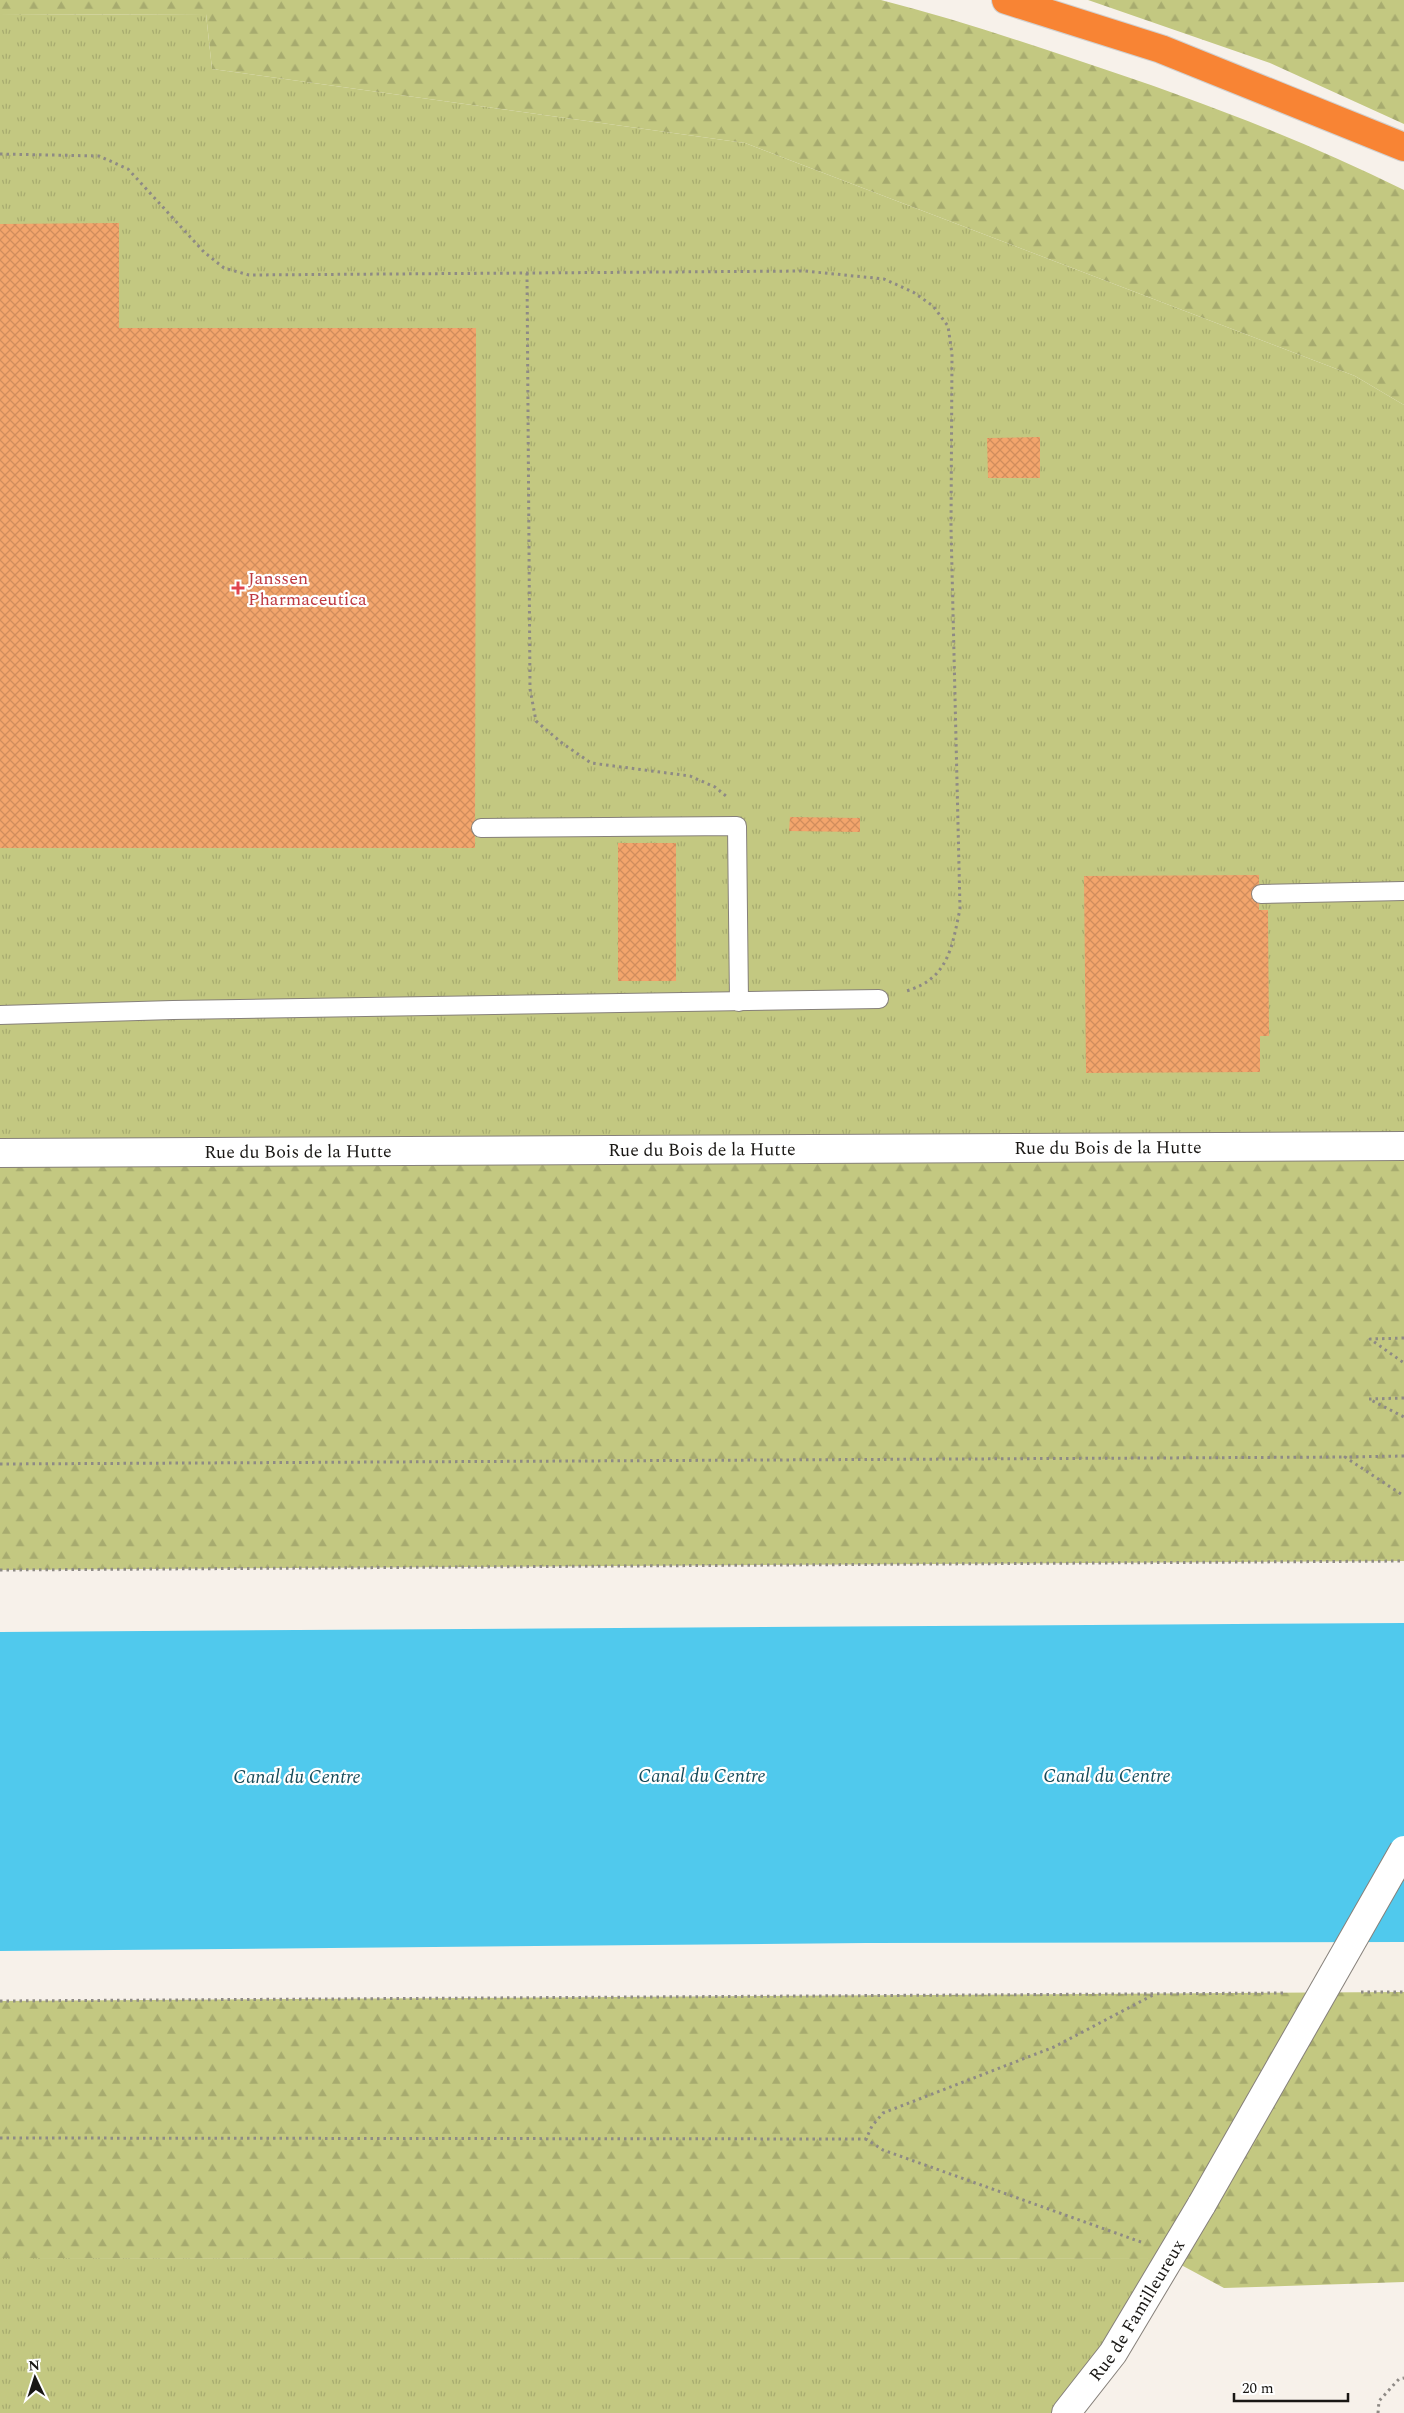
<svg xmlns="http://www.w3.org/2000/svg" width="1404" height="2413" viewBox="0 0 1404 2413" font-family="Spectral,serif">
  <defs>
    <pattern id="grass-tufts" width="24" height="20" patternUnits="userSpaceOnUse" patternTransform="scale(1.25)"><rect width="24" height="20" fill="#c3c881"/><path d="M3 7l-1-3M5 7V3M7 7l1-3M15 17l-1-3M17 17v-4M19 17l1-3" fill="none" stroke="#a7ab6f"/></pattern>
    <pattern id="forest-firs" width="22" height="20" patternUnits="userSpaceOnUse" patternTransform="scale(1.25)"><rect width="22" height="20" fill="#c3c881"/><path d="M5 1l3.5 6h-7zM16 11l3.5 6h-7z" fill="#a7ab6f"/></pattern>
    <pattern id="building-cross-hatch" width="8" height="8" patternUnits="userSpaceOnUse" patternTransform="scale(1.25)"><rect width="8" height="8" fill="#f3a56c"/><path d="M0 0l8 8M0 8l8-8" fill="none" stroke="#d08d5d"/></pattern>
  </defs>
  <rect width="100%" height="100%" fill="#f7f1ea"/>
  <g fill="url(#grass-tufts)">
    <polygon points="206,14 212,69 745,143 1355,376 1404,405 1404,1146 0,1153 0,15"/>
    <polygon points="0,2258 1170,2259 1066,2413 0,2413"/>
  </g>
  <g fill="url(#forest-firs)">
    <path d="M0,0H881C948,17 1014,39 1080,61C1192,98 1299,138 1404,190V405L1355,376L745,143L212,69L206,14L0,15Z"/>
    <polygon points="1088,0 1404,0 1404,124 1270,63"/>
    <polygon points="1404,1146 1404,1561 0,1570 0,1153"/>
    <polygon points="1404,1992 1404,2282 1224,2288 1170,2259 0,2258 0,2001"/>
  </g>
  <polygon fill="#50c9ed" points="1404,1623 1404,1942 866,1943 0,1951 0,1632"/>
  <g fill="url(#building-cross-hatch)">
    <polygon points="119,223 119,328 476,328 475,848 0,848 0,224"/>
    <polygon points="1040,437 1040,478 988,478 987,438"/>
    <polygon points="790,817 860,818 860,832 789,831"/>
    <rect x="618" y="843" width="58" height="138"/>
    <polygon points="1259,875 1259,910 1268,910 1269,1036 1260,1036 1260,1072 1086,1073 1084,876"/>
  </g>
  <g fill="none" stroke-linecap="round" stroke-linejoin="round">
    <g stroke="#86807a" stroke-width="20">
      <g id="lane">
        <polyline points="481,828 737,826 739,1002"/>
        <polyline points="1261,894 1404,891"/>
        <polyline points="0,1015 173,1010 879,999"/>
      </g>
    </g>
    <g stroke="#86807a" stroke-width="30">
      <g id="street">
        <path id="s1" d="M0,1153L1404,1146"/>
      </g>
    </g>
    <g stroke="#86807a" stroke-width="30">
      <g id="secondary">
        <path id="s2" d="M1066,2413L1113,2353L1202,2204"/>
      </g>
    </g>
    <g stroke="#d1d1d0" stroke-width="30">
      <polyline id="highway" points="1006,0 1161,49 1404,147"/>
    </g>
    <g stroke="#8e8a85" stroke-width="3" stroke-dasharray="2.5 4" stroke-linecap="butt">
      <path d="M0,154L99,156L128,169L204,252L224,268L249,275L805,271L884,279L913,292L933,306L948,326L952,354L951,527L960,909C952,946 949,979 906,991"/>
      <polyline points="527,273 530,689 536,721 562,743 591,763 690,776 715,787 726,796"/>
      <polyline points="1404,1338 1370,1339 1404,1363"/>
      <polyline points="1404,1398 1369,1399 1404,1417"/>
      <polyline points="1404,1456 1345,1457 1404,1496"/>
      <polyline points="0,1464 1345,1457"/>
      <polyline points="0,1570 1404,1561"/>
      <polyline points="1361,1992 1404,1992"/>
      <polyline points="0,2001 1284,1993"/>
      <polyline points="0,2138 866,2139"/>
      <polyline points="1141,2242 883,2150 866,2139 872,2126 883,2113 1054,2047 1155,1994"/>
      <polyline points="1378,2413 1379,2401 1399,2379 1404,2378"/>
    </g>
    <use href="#lane" stroke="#fff" stroke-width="18"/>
    <use href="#street" stroke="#fff" stroke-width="28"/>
    <use href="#secondary" stroke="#fff" stroke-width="28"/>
    <use href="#highway" stroke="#f88434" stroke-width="28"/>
    <g stroke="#86807a" stroke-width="30" stroke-linecap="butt">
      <polyline id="secondary-bridge" points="1202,2204 1404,1850"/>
    </g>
    <use href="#secondary-bridge" stroke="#fff" stroke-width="28"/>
  </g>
  <path fill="#e0444e" stroke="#fff" stroke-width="2" d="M235.5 580.5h5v5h5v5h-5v5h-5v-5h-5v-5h5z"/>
  <g text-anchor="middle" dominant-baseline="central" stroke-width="4.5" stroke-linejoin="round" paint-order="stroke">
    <g font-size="18" fill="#be3a42" stroke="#fff" text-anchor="start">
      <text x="248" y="578">Janssen<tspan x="248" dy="21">Pharmaceutica</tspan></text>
    </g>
    <g font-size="18" fill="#191714" stroke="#fff">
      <text stroke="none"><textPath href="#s1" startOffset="1108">Rue du Bois de la Hutte</textPath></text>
      <text stroke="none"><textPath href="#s1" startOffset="702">Rue du Bois de la Hutte</textPath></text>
      <text stroke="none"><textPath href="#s1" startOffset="298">Rue du Bois de la Hutte</textPath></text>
      <text stroke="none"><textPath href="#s2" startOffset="125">Rue de Familleureux</textPath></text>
    </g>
    <g font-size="19" font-style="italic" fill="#164a59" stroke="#fff">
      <text x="702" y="1776">Canal du Centre</text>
      <text x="1107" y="1776">Canal du Centre</text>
      <text x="297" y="1777">Canal du Centre</text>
    </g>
  </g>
  <g transform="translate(35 2378) rotate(356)" stroke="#ffffff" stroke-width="4" paint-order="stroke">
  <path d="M0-4L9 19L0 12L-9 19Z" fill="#191714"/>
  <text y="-8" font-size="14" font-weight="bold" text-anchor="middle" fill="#191714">N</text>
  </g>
  <path d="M1234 2393v8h114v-8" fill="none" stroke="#191714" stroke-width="2.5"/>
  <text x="1242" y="2393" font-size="15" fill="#191714" stroke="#ffffff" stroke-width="4" paint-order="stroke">20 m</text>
</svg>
